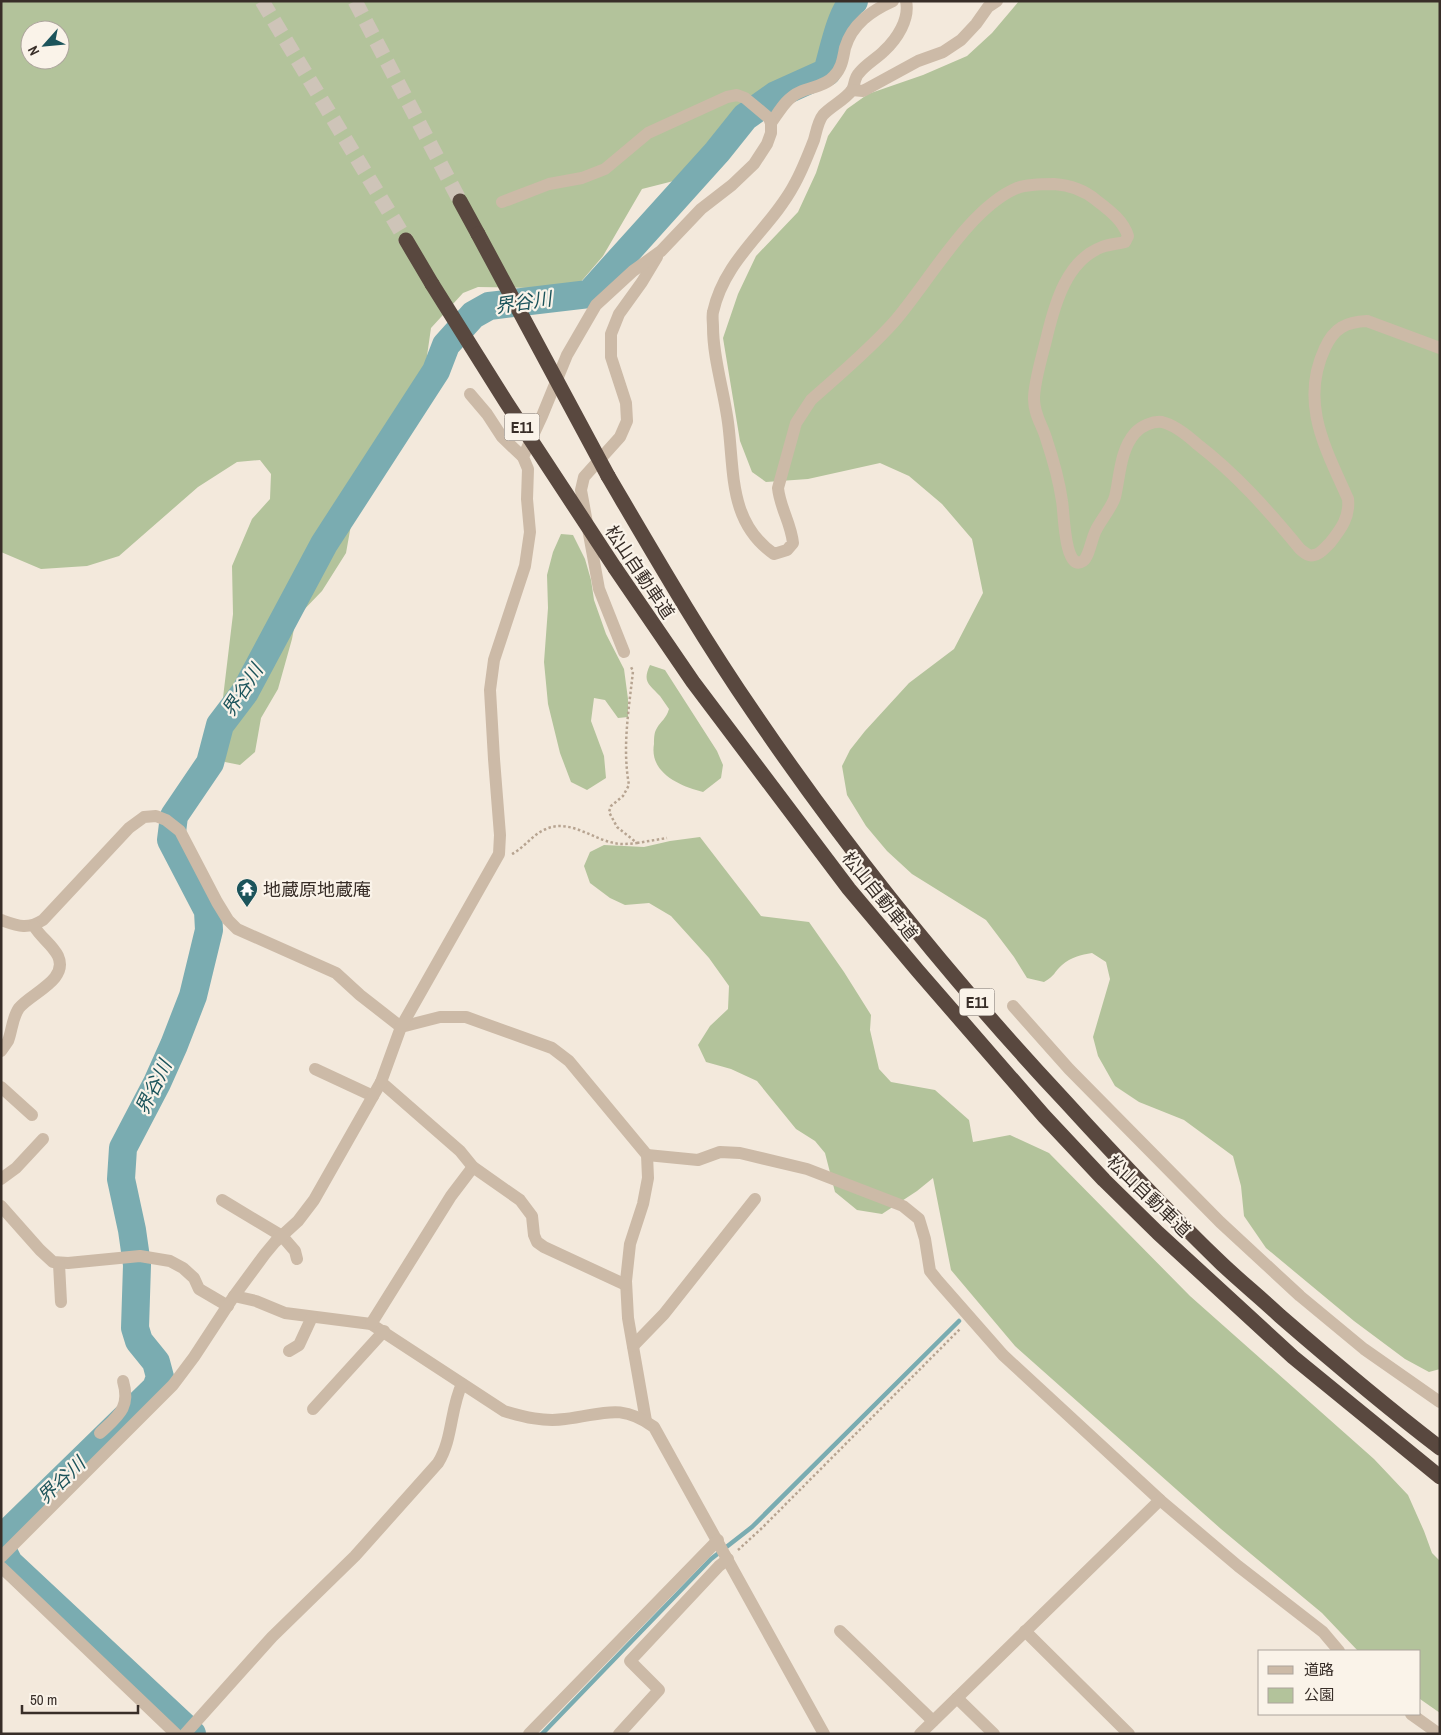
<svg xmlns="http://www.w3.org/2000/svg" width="1441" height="1735" viewBox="0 0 1441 1735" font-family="'Archivo Narrow','Noto Sans JP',sans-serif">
  <rect width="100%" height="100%" fill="#f3e9dc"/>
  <g fill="#b3c39b" fill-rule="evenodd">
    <path d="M1,1H838L835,6L829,38L820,62L743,138L713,171L642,189L603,256L579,284L534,288L478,287L463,293L431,328L425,370L349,490L351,525L346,553L322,591L296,618L292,639L278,689L261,718L255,752L240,765L225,762L219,751L222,706L233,614L232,566L252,519L270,499L271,474L260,460L237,462L198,487L119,556L87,566L41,569L1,552ZM30,30H60V60H30Z"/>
    <path d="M1019,1H1440V1369L1429,1372L1405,1359L1354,1321L1266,1248L1244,1216L1241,1186L1233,1156L1184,1120L1139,1102L1115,1086L1098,1056L1093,1037L1110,979L1106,962L1092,953C1081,955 1071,957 1062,965C1054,972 1055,976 1044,982L1027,978L1014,957L986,920L912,874L887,851L866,826L847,795L842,766L850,750L865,731L909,683L954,649L983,593L972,539L942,504L909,476L880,463L808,479L766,482L752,472L740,441L723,338L738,294L756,256L798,212L816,173L828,136L847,109L868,94L923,75L967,56L992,33Z"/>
    <polygon points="561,534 573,535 585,559 591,580 594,600 606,634 624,669 628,699 628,717 618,718 605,700 594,698 591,721 604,756 606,778 587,790 571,782 560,753 548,704 544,662 548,608 547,575 553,552"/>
    <path d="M650,665L665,670L717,751L723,765L721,778L703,792C680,786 649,773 654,744C654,739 654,732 657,728C661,721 666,719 669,709C666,705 663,700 660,696C649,684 642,682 650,665Z"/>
    <polygon points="700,837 761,916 809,922 844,972 871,1015 870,1030 879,1069 891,1082 935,1090 969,1120 973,1142 1010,1135 1049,1153 1190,1296 1374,1459 1408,1495 1424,1531 1432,1553 1440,1561 1440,1713 1420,1699 1420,1651 1358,1651 1322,1613 1221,1529 1015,1346 951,1270 933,1178 917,1191 882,1214 857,1210 835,1192 825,1153 815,1141 796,1129 757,1081 731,1069 706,1062 698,1045 710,1026 728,1009 729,986 709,958 671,916 649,903 625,905 610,898 590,883 584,866 590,852 604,845 644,847 670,841"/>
  </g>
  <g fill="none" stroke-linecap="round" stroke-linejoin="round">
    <polyline stroke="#7aacb1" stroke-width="4.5" points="542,1734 711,1559 752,1527 959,1321"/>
    <g stroke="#7aacb1" stroke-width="28">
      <path d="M1,1539L156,1388L160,1377L156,1362L139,1341L135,1328L137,1265L132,1230L121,1179L123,1148L157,1083L174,1045L193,996L209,930L208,911L171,840L174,816L210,763L220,725L245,692L324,544L436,371L446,345L473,315L489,306L589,294L717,152L745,117L776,95L827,72C832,56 841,10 854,1"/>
      <polyline points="1,1547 9,1563 192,1734"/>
    </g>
    <g stroke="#cec4b8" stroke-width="15" stroke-dasharray="15 8" stroke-linecap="butt">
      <polyline points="262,1 406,240"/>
      <polyline points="355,1 460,201"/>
    </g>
    <g stroke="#b7a491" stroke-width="2.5" stroke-dasharray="2.5 2.5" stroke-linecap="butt">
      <polyline points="637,843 667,838"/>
      <path d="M512,854C524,848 533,834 546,829C568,819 590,837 610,842C619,845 628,844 637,843L617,827L609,812L611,806L623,796L629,785C622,747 629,709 633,671L630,665"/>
      <polyline points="738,1550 762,1528 961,1328"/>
    </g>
    <g stroke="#ccbaa7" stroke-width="12">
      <path d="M906,1C910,19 897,39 884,51C876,59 866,64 859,73C854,78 855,85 852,90C845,100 831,106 823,115C818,121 816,133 814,140C808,155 802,171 794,185C770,230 725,258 713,312C712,316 713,322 713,327C713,362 726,396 729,431C734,478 731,524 774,554L787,550L793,543C791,523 780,508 778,488L796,423L811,400C839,375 869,350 894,322C928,283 969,208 1017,188C1028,184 1042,184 1054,184C1069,185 1084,190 1096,200C1109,210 1123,220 1128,236L1125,242C1117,244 1109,244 1102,247C1067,260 1055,303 1047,336C1043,354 1034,381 1034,399C1034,414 1042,425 1046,438C1053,459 1059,480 1062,501C1064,510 1064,573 1083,561C1089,557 1092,537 1096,530C1101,520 1112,507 1115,497C1120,476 1120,450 1135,433C1141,426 1153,421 1162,422C1175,425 1187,435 1197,444C1236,474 1268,510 1300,549C1304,552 1308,557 1314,555C1321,554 1325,547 1330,543C1341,529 1350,517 1348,499C1326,449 1299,403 1325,348C1334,328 1346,322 1367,321L1440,348"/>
      <polyline points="852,90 863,91 918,61 943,52 961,40 976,24 988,7 997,1"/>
      <path d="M771,123C779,112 786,98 800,92C811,87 826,86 834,76C842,68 843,58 845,48C852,24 871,11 893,1"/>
      <polyline points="470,394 487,414 502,437 523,457"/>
      <polyline points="624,652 599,589 581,490 584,477 620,437 627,421 626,403 611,357 611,334 619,314 642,282 657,257"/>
      <path d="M1,920C18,926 27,930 43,920L129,828L144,817L156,816L166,820L180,831L217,902L228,920L237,929L336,973L360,995L401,1027L440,1017H466L552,1048L569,1061L647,1155L648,1178L643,1204L630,1244L626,1281L628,1318L646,1421"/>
      <polyline points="1013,1006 1069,1069 1220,1222 1300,1296 1364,1349 1440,1402"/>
      <path d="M1,1051C3,1048 6,1044 8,1041C12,1031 12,1018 19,1008C31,993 69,980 58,956C52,944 40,937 34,926"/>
      <polyline points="315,1069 373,1096"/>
      <polyline points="381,1082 460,1151 473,1167 520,1200 532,1216 534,1235 537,1242 544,1247 626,1285"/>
      <polyline points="1,1087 32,1115"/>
      <polyline points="647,1155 698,1160 720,1152 740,1153 807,1169 903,1206 919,1219 925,1239 930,1271 938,1281 1003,1355 1160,1500 1238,1566 1323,1632 1339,1651"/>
      <polyline points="1,1179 16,1168 43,1139"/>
      <polyline points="222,1200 282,1236 295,1251 297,1259"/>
      <polyline points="1,1206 40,1250 53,1262 68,1263 140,1256 170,1261 183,1268 194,1278 199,1289 228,1306"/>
      <polyline points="59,1264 61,1302"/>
      <path d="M234,1296L256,1301L285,1313L371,1324L504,1411C524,1417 544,1422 565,1419C603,1415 619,1402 654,1427L824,1734"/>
      <polyline points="371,1324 451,1196 473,1167"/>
      <polyline points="633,1346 664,1314 755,1199"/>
      <polyline points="289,1351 299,1345 312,1317"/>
      <polyline points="313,1409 384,1331"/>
      <path d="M100,1433C118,1416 131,1408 123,1381"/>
      <polyline points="1,1557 173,1385 194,1357 234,1296 265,1254 275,1242 298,1221 314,1200 381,1082 401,1027 499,854 500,835 494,759 490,690 494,660 525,566 530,532 527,499 528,469 523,457 542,416 567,355 596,305 633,271 661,251 701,209 732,185 754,164 767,144 771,133 771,123 769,118 745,98 737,95 727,97 648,133 605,169 582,178 549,184 502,202"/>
      <polyline points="1,1567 176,1734"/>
      <polyline points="840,1631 933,1721"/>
      <polyline points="1025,1631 1129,1734"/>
      <polyline points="957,1698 994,1734"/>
      <polyline points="1411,1714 1439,1734"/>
      <path d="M185,1734L272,1637L355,1556L438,1463C453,1439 450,1409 462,1384"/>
      <polyline points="529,1734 718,1540"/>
      <polyline points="619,1734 659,1690 630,1661 719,1566 728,1559"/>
      <polyline points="920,1734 1160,1500"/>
    </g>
    <g stroke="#59483f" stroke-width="15">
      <polyline points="460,201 478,234"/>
      <polyline points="406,240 432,284"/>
      <path d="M608,476C655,556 701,636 754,713C847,850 952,980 1065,1101C1116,1157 1168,1212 1222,1264C1241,1282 1261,1298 1280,1316C1332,1361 1385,1406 1440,1448"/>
      <polyline points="615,568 693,682 849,889 918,971 1044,1116 1104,1180 1158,1233 1293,1357 1440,1477"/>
    </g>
    <g stroke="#59483f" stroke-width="15">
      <polyline points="478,234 608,476"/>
      <polyline points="432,284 506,402 615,568"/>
    </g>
  </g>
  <defs>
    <g id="temple-pin" transform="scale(1.125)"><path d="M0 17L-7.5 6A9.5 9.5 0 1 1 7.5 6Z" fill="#1c545b" stroke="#faf3e9"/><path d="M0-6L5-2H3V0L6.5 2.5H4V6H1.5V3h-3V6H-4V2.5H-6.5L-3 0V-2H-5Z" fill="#fff"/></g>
  </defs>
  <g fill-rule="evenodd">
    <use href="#temple-pin" x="247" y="889"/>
  </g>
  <g text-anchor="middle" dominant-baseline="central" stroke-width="4.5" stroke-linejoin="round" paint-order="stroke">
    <g fill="#faf3e9" stroke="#726962" stroke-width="1">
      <rect x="504.5" y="413.5" width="35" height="27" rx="4"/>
      <rect x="959.5" y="988.5" width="35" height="27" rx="4"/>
    </g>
    <g font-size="16" font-weight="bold" fill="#382e28">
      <text x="522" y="427">E11</text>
      <text x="977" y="1002">E11</text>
    </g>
    <g font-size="18" fill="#382e28" stroke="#faf3e9">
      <text transform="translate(640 572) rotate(56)">松山自動車道</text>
      <text transform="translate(880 896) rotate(51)">松山自動車道</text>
      <text transform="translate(1149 1196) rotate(44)">松山自動車道</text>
    </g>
    <g font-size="18" fill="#382e28" stroke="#faf3e9" text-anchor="start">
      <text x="263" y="889">地蔵原地蔵庵</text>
    </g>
    <g font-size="19" font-style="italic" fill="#1c545b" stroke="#faf3e9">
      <text transform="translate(523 302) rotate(-8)">界谷川</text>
      <text transform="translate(242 690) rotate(-57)">界谷川</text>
      <text transform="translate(153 1087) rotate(-64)">界谷川</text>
      <text transform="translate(61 1480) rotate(-44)">界谷川</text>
    </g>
  </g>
  <rect width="1441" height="1735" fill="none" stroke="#382e28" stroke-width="5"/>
  <rect x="1258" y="1650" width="162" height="65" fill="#faf3e9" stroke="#aca49c"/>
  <rect x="1268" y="1666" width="25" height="8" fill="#ccbaa7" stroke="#aca49c"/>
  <text x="1304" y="1675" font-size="15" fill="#382e28">道路</text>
  <rect x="1268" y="1688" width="25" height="15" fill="#b3c39b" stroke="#aca49c"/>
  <text x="1304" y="1700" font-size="15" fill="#382e28">公園</text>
  <g transform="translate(45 45) rotate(243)"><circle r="24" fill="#faf3e9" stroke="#aca49c"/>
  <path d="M0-4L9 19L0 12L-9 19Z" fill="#1c545b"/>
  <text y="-8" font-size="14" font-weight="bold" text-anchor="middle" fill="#382e28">N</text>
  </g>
  <path d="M22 1705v8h116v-8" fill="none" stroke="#382e28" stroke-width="2.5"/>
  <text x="30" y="1705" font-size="15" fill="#382e28" stroke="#faf3e9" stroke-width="4" paint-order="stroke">50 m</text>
</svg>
